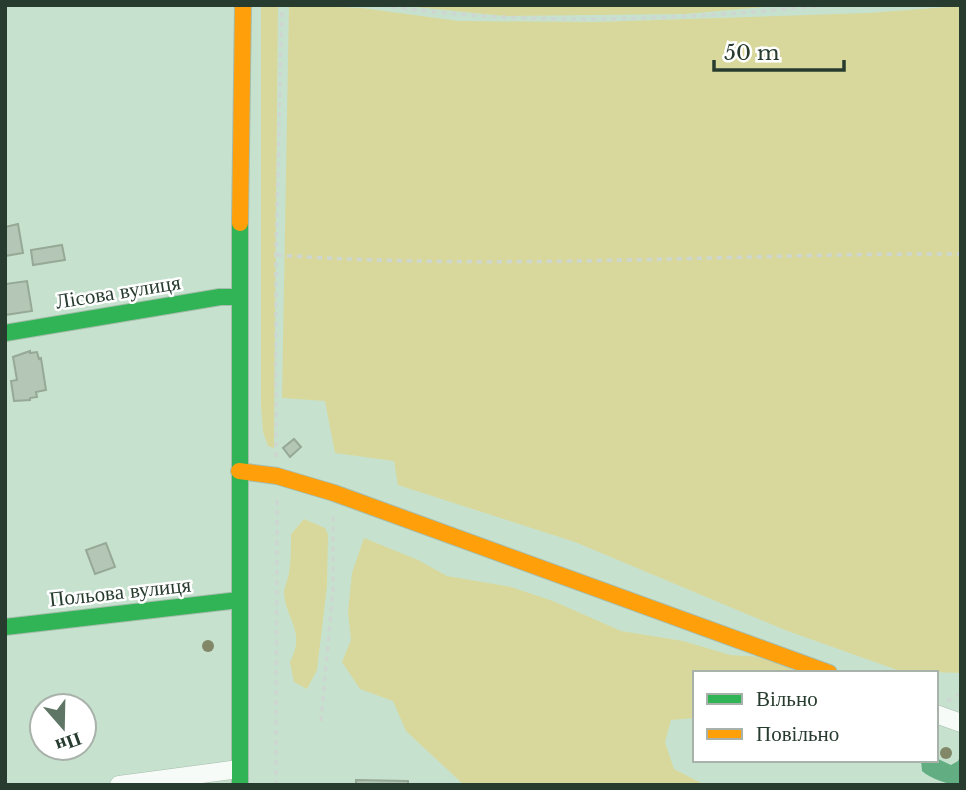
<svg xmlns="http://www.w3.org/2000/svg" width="966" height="790" viewBox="0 0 966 790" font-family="'Libre Baskerville',serif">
  <rect width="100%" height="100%" fill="#c6e2ce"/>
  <g fill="#d9d89c">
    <polygon points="261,5 278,5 274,448 268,446 263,432 261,405"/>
    <polygon points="289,5 362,8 459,21 595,22 868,13 961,6 961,673 900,671 785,630 575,542 398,485 394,461 335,453 325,401 282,398"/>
    <polygon points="396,5 788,5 685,14 504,16"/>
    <path d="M304,519L325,528L328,535L327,586L317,670L307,689L294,682L290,662C306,632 287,622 284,594C284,587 288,580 289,573C291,560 291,548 291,534Z"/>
    <polygon points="364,538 418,560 447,576 511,587 553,601 621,631 683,641 730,655 763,657 800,673 695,673 695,718 671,720 665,742 674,769 705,785 464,785 406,731 393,701 360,689 342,662 351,640 348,612 352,573"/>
  </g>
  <path fill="#62ae82" d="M961,754V785C949,785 931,779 922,771L921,760H936V758L951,765L958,761Z"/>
  <g fill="#b4c6b5" stroke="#96a896" stroke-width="2">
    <polygon points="18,224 23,253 5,256 5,227"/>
    <polygon points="62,245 65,260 33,265 31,250"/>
    <polygon points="27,281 32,311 5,315 5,284"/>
    <polygon points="30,351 30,353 37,352 39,359 41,358 46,390 36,392 37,397 30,398 30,400 14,401 11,381 17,380 13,357"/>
    <polygon points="294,439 301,447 290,457 283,448"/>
    <polygon points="106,543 115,567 95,574 86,550"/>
    <polygon points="356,780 408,781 408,785 356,785"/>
  </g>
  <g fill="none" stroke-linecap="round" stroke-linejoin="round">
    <g stroke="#a6bcac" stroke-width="19">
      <g id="street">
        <polyline points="936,714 961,723"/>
        <polyline points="119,785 239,769"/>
      </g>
    </g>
    <g stroke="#a6bcac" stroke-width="18">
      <g id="fast">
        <polyline points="5,333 220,297 239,297"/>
        <polyline points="5,627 239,600"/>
        <polyline points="240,785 240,223"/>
      </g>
    </g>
    <g stroke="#a6bcac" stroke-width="18">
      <g id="slow">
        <polyline points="240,223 243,5"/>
        <polyline points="239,471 277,476 334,493 829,673"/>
      </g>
    </g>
    <g stroke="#cdd6d0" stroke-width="3.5" stroke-dasharray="5 5" stroke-linecap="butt">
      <path d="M382,5C415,11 449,13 483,16C597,23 713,17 827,5"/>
      <path d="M277,255C505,271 733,253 961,254"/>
      <polyline points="276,457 276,255 282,5"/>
      <polyline points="947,701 961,693"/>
      <polyline points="321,721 333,589 333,514"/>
      <polyline points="276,785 277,496"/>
    </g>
    <use href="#street" stroke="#f6fbf8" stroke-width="18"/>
    <use href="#fast" stroke="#30b455" stroke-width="16"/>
    <use href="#slow" stroke="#ff9f0a" stroke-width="16"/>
  </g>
  <g fill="#818767">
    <circle cx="208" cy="646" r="6"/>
    <circle cx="946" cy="753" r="6"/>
  </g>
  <g text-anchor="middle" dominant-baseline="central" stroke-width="5" stroke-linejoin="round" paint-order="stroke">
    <g font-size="21" fill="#273c2e" stroke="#fff">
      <text transform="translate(118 292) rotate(-9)">Лісова вулиця</text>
      <text transform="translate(120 592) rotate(-6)">Польова вулиця</text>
    </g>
  </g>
  <rect width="966" height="790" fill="none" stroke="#273c2e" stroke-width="14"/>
  <rect x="693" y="671" width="245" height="91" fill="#ffffff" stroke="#a9b1ab" stroke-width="2"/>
  <rect x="707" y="694" width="35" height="10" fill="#30b455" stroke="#a9b1ab" stroke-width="2"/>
  <text x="756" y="706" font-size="21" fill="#273c2e">Вільно</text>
  <rect x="707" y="729" width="35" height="10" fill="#ff9f0a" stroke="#a9b1ab" stroke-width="2"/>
  <text x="756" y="741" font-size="21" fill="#273c2e">Повільно</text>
  <g transform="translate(63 727) rotate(160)"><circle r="33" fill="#ffffff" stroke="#a9b1ab" stroke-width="2"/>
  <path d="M0-5L12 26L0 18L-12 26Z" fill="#5f7666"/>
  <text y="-10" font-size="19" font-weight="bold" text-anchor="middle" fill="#273c2e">Пн</text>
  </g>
  <path d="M714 60v10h130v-10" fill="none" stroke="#273c2e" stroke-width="3.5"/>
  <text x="724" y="60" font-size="21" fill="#273c2e" stroke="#ffffff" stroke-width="5" paint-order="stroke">50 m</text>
</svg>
